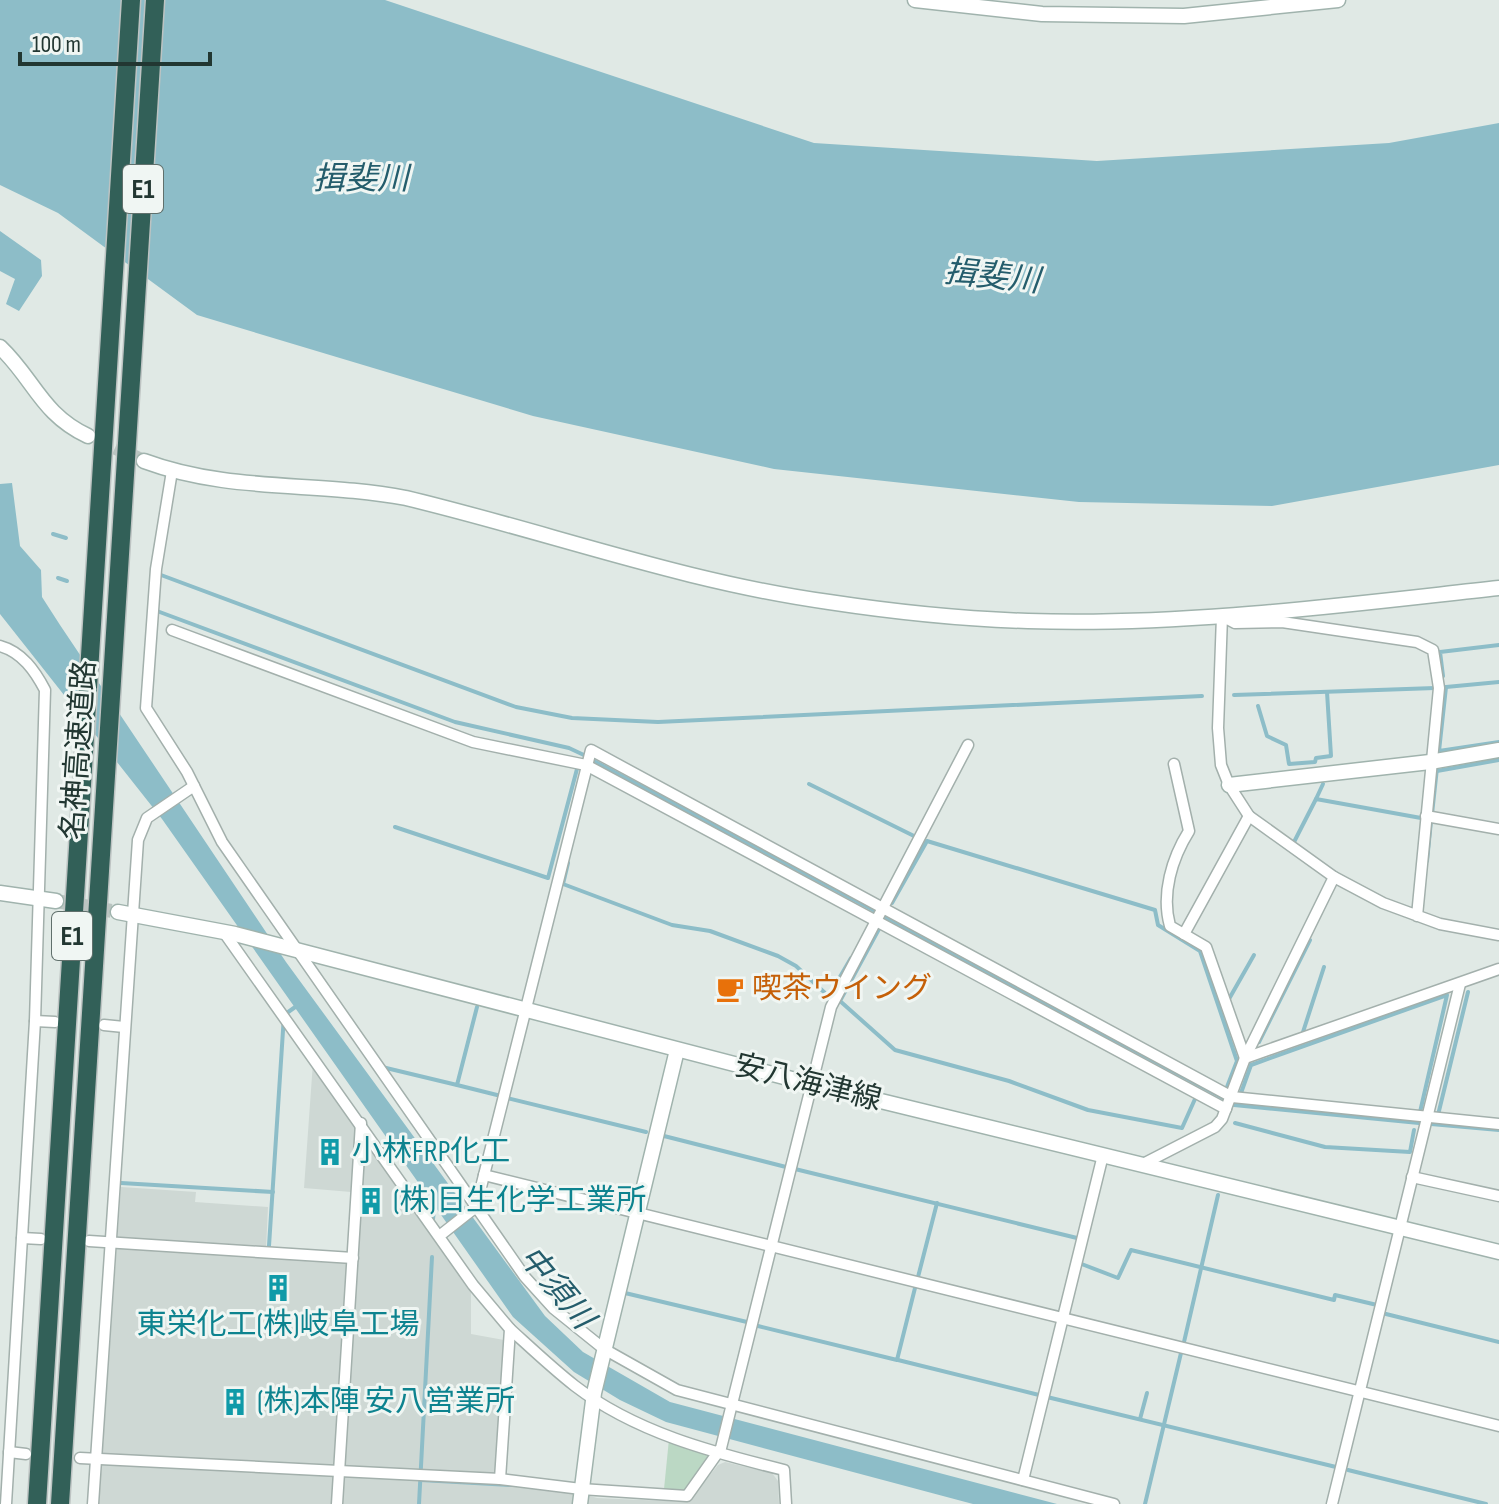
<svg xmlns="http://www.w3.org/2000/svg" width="1499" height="1504" viewBox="0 0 1499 1504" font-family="'Sofia Sans Condensed','Noto Sans JP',sans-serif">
  <rect width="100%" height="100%" fill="#e0e9e5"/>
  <polygon fill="#ced8d4" points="313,1062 471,1286 471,1334 504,1340 494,1484 564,1489 597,1498 688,1502 718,1465 725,1462 772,1473 778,1481 779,1504 99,1504 121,1187 196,1192 195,1202 268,1207 266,1248 348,1253 351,1192 304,1188"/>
  <polygon fill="#bbd8c4" points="669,1439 713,1455 686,1490 664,1489"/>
  <g fill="#8dbdc8">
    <polygon points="0,0 385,0 814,143 1097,161 1389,143 1499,123 1499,465 1272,506 1079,502 774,469 533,416 197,315 58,213 0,185"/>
    <polygon points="0,231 41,260 42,276 19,311 6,304 15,279 0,271"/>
    <polygon points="12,483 20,546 41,570 42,597 60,625 286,962 545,1316 583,1352 670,1402 1057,1504 973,1504 666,1422 620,1400 574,1372 513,1317 162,819 0,614 0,484"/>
  </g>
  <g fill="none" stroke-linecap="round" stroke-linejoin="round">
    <g stroke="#8dbdc8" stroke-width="4">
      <polyline points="53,534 66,538"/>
      <polyline points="161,575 516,707 572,718 658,722 1202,696"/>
      <polyline points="58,578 67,581"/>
      <polyline points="157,611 455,722 569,748 586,756"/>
      <polyline points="1443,676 1440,652 1499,645"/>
      <polyline points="1446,687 1439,751 1499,742"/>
      <polyline points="1446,687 1499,682"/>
      <polyline points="1234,695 1435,688"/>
      <polyline points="1258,706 1267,736 1286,745 1289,764 1315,762 1316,758 1331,756 1327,692"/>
      <polyline points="592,760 877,912"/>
      <polyline points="1437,771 1499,760"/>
      <polyline points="809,784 916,837"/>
      <polyline points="1316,799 1323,784"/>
      <polyline points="1432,814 1437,768"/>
      <polyline points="395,827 548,878 577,769"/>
      <polyline points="1293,844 1316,799 1421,818"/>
      <polyline points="1427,861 1431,821"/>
      <polyline points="568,863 563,884 672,925 710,931 778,956 796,966 825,993"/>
      <polyline points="892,903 927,841 1155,910 1158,925 1200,951 1237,1061 1227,1087"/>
      <polyline points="886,918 1225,1099"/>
      <polyline points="879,929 840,1001 895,1050 1009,1081 1088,1110 1182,1128 1195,1099"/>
      <polyline points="830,994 851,958"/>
      <polyline points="1229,999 1254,955"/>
      <polyline points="1303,1032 1324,967"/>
      <polyline points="1259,1042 1310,940"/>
      <polyline points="382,1067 457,1085 477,1007"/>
      <polyline points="457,1085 501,1096"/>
      <polyline points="1241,1093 1251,1065 1447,995 1420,1112"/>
      <polyline points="507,1098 646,1132"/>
      <polyline points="1234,1105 1419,1123"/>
      <polyline points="1438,1115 1468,992"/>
      <polyline points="1235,1123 1325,1147 1410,1152 1414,1130"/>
      <polyline points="1431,1124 1499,1130"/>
      <polyline points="664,1136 786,1167"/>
      <polyline points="795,1169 1077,1238"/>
      <polyline points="121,1183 273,1192"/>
      <polyline points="433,1219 435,1202"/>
      <polyline points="269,1246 284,1015 298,1005"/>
      <polyline points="1079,1263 1118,1278 1131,1250 1334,1300 1335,1295 1377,1305"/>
      <polyline points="918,1277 937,1203"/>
      <polyline points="625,1293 747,1322"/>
      <polyline points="1386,1314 1499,1342"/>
      <polyline points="758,1326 897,1360 915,1288"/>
      <polyline points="1184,1342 1218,1195"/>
      <polyline points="898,1360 1039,1395"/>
      <polyline points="1047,1397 1336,1467"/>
      <polyline points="1140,1419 1147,1393"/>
      <polyline points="1348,1470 1486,1504"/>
      <polyline points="421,1480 512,1485"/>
      <polyline points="419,1504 432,1257"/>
      <polyline points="1145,1504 1181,1353"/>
    </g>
    <g stroke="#bac5c1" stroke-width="14" stroke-dasharray="14 7" stroke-linecap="butt">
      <polyline points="96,439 144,461"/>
      <polyline points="56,901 118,912"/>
    </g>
    <g stroke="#a3b0ac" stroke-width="13">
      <g id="street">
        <polyline points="172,471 156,569 146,708 187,772 222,842 525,1277 553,1308 604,1349 677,1390 1114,1504"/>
        <polyline points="172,630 473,742 586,765 1226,1109"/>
        <path d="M0,646C22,652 35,671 45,690L35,1021L6,1504"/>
        <path d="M1174,764L1189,831C1172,858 1161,894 1170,926L1206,947L1245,1058"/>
        <polyline points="1426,816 1499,829"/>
        <polyline points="1417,916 1439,688 1433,650 1417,642 1282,622 1235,623 1222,616 1218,728 1221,765 1229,785 1249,816 1334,877 1383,903 1440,924 1499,935"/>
        <polyline points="223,931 473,1285 510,1329 500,1479"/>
        <polyline points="1184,934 1249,816"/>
        <polyline points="35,1021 55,1022"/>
        <polyline points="104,1025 124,1027"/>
        <polyline points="1245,1058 1499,969"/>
        <polyline points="1143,1164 1215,1127 1222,1119 1245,1058 1334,877"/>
        <polyline points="484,1175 1499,1426"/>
        <polyline points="1412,1177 1499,1196"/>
        <polyline points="443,1233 476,1207 591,750 1232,1097 1499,1124"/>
        <polyline points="22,1238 41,1239"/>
        <polyline points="89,1241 353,1258"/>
        <path d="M510,1329C531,1348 552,1368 575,1386C635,1432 711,1452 784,1470L786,1504"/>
        <polyline points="9,1452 26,1454"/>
        <polyline points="80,1458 500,1479 581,1489 687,1496 721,1448 831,1007 968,745"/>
        <polyline points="1023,1480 1103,1155"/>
        <polyline points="93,1504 138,840 147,818 194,786"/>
        <polyline points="337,1504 361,1123"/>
        <polyline points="1332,1504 1460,984"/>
      </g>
    </g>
    <g stroke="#a0b3ad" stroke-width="17">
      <g id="secondary">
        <polyline points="915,0 1042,14 1184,16 1338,0"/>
        <path d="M0,347C34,379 41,414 88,436"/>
        <path d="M144,461C230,493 318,481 406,498C548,532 684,582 829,602C895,612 962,619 1028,621C1185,626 1343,605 1499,588"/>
        <polyline points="1229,785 1430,762 1499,750"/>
        <polyline points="0,893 56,901"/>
        <polyline points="118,912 235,934 811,1084 1499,1252"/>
        <polyline points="580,1504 594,1393 677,1050"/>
      </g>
    </g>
    <g stroke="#bdc3c2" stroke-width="21">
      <g id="highway">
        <polyline points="37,1504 131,0"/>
        <polyline points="60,1504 155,0"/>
      </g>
    </g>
    <use href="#street" stroke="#fff" stroke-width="10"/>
    <use href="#secondary" stroke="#fff" stroke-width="14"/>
    <use href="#highway" stroke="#326058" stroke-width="18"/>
  </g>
  <defs>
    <g id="cafe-bare" transform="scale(2.16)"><path d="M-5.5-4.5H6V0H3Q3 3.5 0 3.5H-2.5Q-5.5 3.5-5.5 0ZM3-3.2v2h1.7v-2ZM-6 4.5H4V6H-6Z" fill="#e8710a" stroke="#f0f6f3" stroke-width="2.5" paint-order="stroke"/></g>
    <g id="building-bare" transform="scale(2.16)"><path d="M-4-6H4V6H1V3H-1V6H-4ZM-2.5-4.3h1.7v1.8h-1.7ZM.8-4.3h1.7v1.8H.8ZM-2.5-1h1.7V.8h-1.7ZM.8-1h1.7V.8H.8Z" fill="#0f9aa8" stroke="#f0f6f3" stroke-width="2.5" paint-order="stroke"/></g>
  </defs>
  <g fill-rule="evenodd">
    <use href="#cafe-bare" x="730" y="989"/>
    <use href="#building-bare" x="330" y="1152"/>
    <use href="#building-bare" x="371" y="1201"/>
    <use href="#building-bare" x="278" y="1288"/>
    <use href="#building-bare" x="235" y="1402"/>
  </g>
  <g text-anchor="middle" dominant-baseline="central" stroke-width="6" stroke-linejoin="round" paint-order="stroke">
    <g fill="#f0f6f3" stroke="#60706c" stroke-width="2">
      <rect x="123" y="165" width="40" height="48" rx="6"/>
      <rect x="52" y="912" width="40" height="48" rx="6"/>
    </g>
    <g font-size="28" font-weight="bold" fill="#223732">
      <text x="143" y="189">E1</text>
      <text x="72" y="936">E1</text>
    </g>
    <g font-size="30" fill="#223732" stroke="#f0f6f3">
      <text transform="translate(79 750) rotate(-86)">名神高速道路</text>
      <text transform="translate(808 1083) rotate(14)">安八海津線</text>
    </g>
    <g font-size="30" fill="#c56008" stroke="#f0f6f3" text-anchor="start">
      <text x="752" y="989">喫茶ウイング</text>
    </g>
    <g font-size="30" fill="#0d838f" stroke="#f0f6f3" text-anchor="start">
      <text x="352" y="1152">小林FRP化工</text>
      <text x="393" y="1201">(株)日生化学工業所</text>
      <text x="278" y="1325" text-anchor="middle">東栄化工(株)岐阜工場</text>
      <text x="257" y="1402">(株)本陣 安八営業所</text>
    </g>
    <g font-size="32" font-style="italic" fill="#245d6c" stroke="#f0f6f3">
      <text x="361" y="179">揖斐川</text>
      <text transform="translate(992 277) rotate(6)">揖斐川</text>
      <text transform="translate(556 1288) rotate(50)">中須川</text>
    </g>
  </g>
  <path d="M20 52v12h190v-12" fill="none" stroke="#223732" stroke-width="4"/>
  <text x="32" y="52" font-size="24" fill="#223732" stroke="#f0f6f3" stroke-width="6" paint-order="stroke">100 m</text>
</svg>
